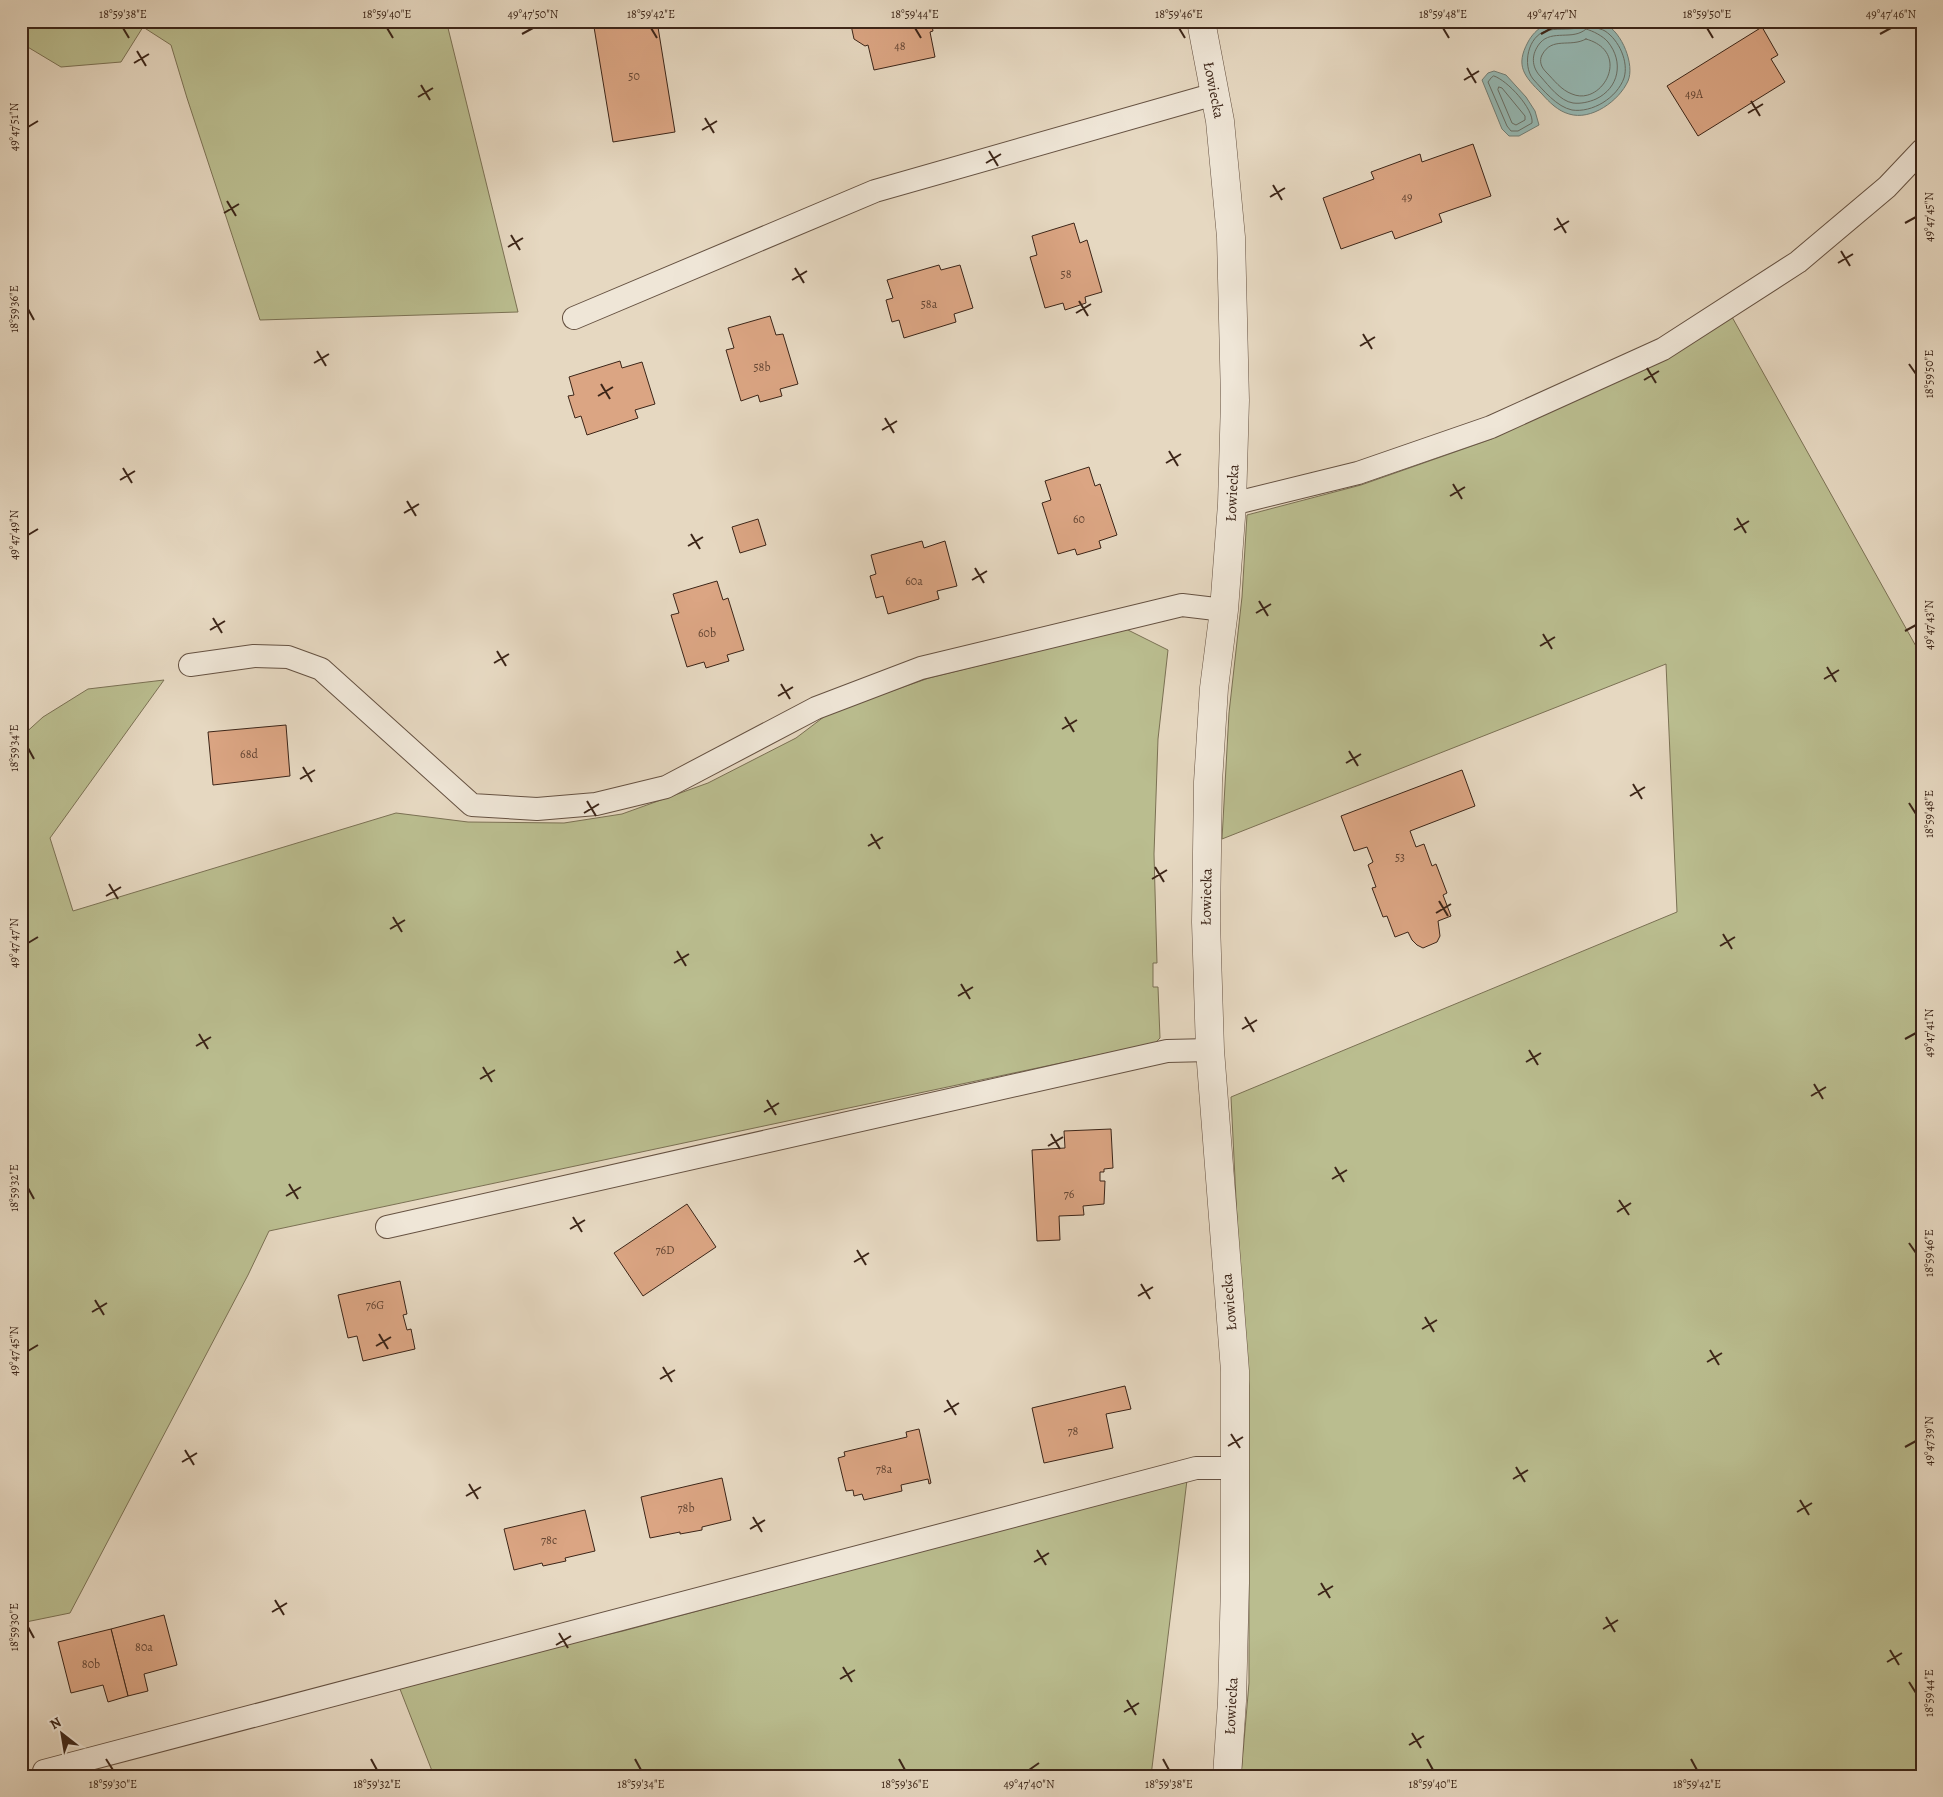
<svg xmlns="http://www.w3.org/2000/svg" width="1943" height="1797" viewBox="0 0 1943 1797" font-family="Alegreya,serif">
  <rect width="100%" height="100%" fill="#e6d8c1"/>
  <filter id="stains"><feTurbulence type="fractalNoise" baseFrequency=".004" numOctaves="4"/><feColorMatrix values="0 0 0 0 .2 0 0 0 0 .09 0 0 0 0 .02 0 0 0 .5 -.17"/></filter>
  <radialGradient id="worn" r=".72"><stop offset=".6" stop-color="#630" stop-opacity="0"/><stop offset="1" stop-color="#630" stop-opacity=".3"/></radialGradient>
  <g fill="#babd8f" stroke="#7b7154">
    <polygon points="21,21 470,21 448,28 518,312 260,320 187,98 171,45 143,27 121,62 61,67 21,43"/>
    <polygon points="1732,317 1922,657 1922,1776 1241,1776 1249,1683 1249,1386 1239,1260 1231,1097 1677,912 1666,664 1222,839 1229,713 1242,597 1247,515 1361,485 1492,439"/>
    <polygon points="1126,629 1168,650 1158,739 1154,854 1157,963 1153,963 1153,987 1158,987 1160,1038 1155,1043 269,1231 248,1275 70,1613 21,1623 21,737 43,717 88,689 164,680 50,838 73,911 396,813 468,822 564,823 622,814 708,783 796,738 829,713 929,678"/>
    <polygon points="1187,1480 1151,1776 434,1776 398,1684 623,1631"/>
  </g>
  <g fill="#96b9b4" stroke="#727e76">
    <path d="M1590,23C1594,23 1601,23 1605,24C1622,32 1635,65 1628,81C1619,101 1591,121 1569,114C1558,111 1549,102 1542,94C1524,76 1515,66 1528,42C1531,36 1538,28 1544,26C1556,22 1577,24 1590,23Z"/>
    <polygon points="1494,71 1506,75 1526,97 1535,111 1539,125 1519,136 1509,136 1502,129 1482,80 1488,73"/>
  </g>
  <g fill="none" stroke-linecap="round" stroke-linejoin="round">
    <g stroke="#696f66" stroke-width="1">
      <path d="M1581,21L1580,26L1577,28C1567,30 1555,28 1546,31C1528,36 1522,65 1533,79C1543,90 1557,107 1572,110C1592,113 1617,98 1624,78C1629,62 1619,40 1605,31C1602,29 1598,29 1595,27L1593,21"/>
      <path d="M1586,29C1593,31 1603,36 1608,42C1624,62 1619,88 1596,99C1589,102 1581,104 1573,103C1560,101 1549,86 1541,77C1531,67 1531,54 1540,43C1552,29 1573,41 1586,29Z"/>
      <path d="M1586,39C1633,52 1602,107 1572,94C1561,90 1554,80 1546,72C1541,67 1539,61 1542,55C1552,36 1570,48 1586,39Z"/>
      <path d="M1494,76C1507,80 1534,109 1532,123L1518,131H1511L1507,126L1488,82L1491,78Z"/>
      <polygon points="1499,87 1502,88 1525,116 1525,120 1516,125 1512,123 1498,90"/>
    </g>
  </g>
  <g fill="#dba583" stroke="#3c2518">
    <polygon points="593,21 657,21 675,132 613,142"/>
    <polygon points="853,21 931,21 933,31 930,32 935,57 874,70 868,45 865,46 854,39 851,25"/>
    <polygon points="1762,27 1778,55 1771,59 1785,82 1698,136 1667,86"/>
    <polygon points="1473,144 1491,196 1439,214 1442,222 1395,239 1392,231 1341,249 1323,198 1374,179 1371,172 1420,154 1422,162"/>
    <polygon points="1074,223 1080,243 1087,240 1102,292 1085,297 1086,303 1065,310 1063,303 1045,308 1030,257 1037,255 1032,236"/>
    <polygon points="939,265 941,270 960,265 973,308 954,314 956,322 904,338 899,320 892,322 886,300 893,298 887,280"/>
    <polygon points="770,316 776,335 783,334 798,384 780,389 782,396 760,402 758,395 741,401 726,350 734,348 728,328"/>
    <polygon points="620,361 622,368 642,362 655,404 635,410 638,418 587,435 581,416 575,418 568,396 574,395 569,377"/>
    <polygon points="1089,467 1095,486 1100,484 1117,535 1099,541 1101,548 1077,555 1075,549 1058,554 1042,503 1051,500 1045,481"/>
    <polygon points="758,519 766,545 740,553 732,527"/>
    <polygon points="922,541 924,548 945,541 957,586 937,591 939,599 888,614 883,596 876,598 870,576 876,574 871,555"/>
    <polygon points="717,581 723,600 728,598 744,650 727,655 729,661 706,668 704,662 687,667 671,615 679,613 673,594"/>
    <polygon points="286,725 290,776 213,785 208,732"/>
    <polygon points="1462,770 1475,806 1410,831 1416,847 1424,844 1432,866 1436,864 1447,893 1443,895 1451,916 1438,921 1440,936 1437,942 1423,948 1417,945 1412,940 1408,932 1395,937 1387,916 1383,917 1372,888 1376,887 1368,865 1373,862 1367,847 1354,851 1341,816"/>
    <polygon points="1111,1129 1113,1168 1104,1169 1104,1172 1100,1172 1100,1181 1105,1181 1104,1204 1083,1206 1084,1215 1059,1216 1060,1240 1037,1241 1032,1150 1065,1148 1064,1131"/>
    <polygon points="687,1204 716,1247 643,1296 614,1253"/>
    <polygon points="400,1281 407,1314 403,1315 407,1330 411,1329 415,1349 363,1361 357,1336 348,1338 338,1295"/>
    <polygon points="1125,1386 1131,1409 1106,1414 1113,1448 1044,1463 1032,1408"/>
    <polygon points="919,1429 931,1483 929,1484 928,1479 901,1485 902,1491 864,1500 862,1494 854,1496 853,1490 846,1491 838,1458 845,1456 844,1452 907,1437 906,1432"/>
    <polygon points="722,1478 731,1520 702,1527 702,1530 680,1534 680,1532 650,1538 641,1497"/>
    <polygon points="585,1510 595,1551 565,1558 566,1561 543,1566 542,1563 514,1570 504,1529"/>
    <polygon points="164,1615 177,1665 144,1674 148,1691 128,1696 111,1629"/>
    <polygon points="111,1629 128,1696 108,1702 103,1685 71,1693 58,1642"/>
  </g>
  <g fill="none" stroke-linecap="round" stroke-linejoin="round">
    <g stroke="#665242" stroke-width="24">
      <g id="lane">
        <polyline points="574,318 875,191 1215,94"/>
        <polyline points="1232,504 1358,473 1491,427 1663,349 1798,262 1887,187 1922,150"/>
        <polyline points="190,665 254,656 288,657 321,669 472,805 537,809 596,804 666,787 816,708 921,668 1182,605 1224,610"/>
        <polyline points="387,1227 1149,1055 1167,1051 1210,1050"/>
        <polyline points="44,1771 1196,1468 1235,1468"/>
      </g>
    </g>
    <g stroke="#665242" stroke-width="29">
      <polyline id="street" points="1201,21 1220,121 1231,237 1235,400 1232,504 1224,610 1214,688 1208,782 1206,922 1210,1050 1235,1371 1235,1583 1232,1701 1227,1776"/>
    </g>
    <use href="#lane" stroke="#efe6d7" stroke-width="22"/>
    <use href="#street" stroke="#efe6d7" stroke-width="28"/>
  </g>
  <path fill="none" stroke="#3c2518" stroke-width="2" d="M123,28L129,38M387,28L393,38M651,28L657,38M915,28L921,38M1179,28L1185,38M1443,28L1449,38M1707,28L1713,38M522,34L533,28M1541,34L1552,28M1880,34L1891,28M137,51L146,66M134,63L149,54M1467,68L1476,83M1464,80L1479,71M421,85L430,100M418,97L433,88M1751,101L1760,116M1748,113L1763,104M705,118L714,133M28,127L38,121M702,130L717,121M989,151L998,166M986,163L1001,154M1273,185L1282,200M1270,197L1285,188M227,201L236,216M224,213L239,204M1557,218L1566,233M1905,223L1916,217M1554,230L1569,221M511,235L520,250M508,247L523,238M1841,251L1850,266M1838,263L1853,254M795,268L804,283M792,280L807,271M1079,301L1088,316M28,309L34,320M1076,313L1091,304M1363,334L1372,349M1360,346L1375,337M317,351L326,366M314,363L329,354M1909,364L1916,374M1647,368L1656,383M1644,380L1659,371M601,384L610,399M598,396L613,387M885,418L894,433M882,430L897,421M1169,451L1178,466M1166,463L1181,454M123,468L132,483M120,480L135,471M1453,484L1462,499M1450,496L1465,487M407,501L416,516M404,513L419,504M1737,518L1746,533M1734,530L1749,521M691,534L700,549M28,535L38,529M688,546L703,537M975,568L984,583M972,580L987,571M1259,601L1268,616M1256,613L1271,604M213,618L222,633M210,630L225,621M1905,631L1916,625M1543,634L1552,649M1540,646L1555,637M497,651L506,666M494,663L509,654M1827,667L1836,682M1824,679L1839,670M781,684L790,699M778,696L793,687M1065,717L1074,732M1062,729L1077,720M28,748L34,759M1349,751L1358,766M1346,763L1361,754M303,767L312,782M300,779L315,770M1633,784L1642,799M1630,796L1645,787M587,801L596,816M1909,803L1916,814M584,813L599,804M871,834L880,849M868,846L883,837M1155,867L1164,882M1152,879L1167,870M109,884L118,899M106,896L121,887M1439,901L1448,916M1436,913L1451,904M393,917L402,932M390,929L405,920M1723,934L1732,949M28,943L38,937M1720,946L1735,937M677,951L686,966M674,963L689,954M961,984L970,999M958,996L973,987M1245,1017L1254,1032M1242,1029L1257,1020M199,1034L208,1049M1905,1039L1916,1033M196,1046L211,1037M1529,1050L1538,1065M1526,1062L1541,1053M483,1067L492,1082M480,1079L495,1070M1814,1084L1823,1099M1811,1096L1826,1087M767,1100L776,1115M764,1112L779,1103M1051,1134L1060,1149M1048,1146L1063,1137M1335,1167L1344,1182M1332,1179L1347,1170M289,1184L298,1199M28,1188L34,1199M286,1196L301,1187M1619,1200L1629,1215M1617,1212L1631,1203M573,1217L582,1232M570,1229L585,1220M1909,1243L1916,1253M857,1250L866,1265M854,1262L869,1253M1141,1284L1150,1299M1138,1296L1153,1287M95,1300L104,1315M92,1312L107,1303M1425,1317L1434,1332M1422,1329L1437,1320M379,1334L388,1349M376,1346L391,1337M1710,1350L1719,1365M28,1351L38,1345M1707,1362L1722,1353M663,1367L672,1382M660,1379L675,1370M947,1400L956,1415M944,1412L959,1403M1231,1434L1240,1448M1228,1446L1243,1437M1905,1447L1916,1441M185,1450L194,1465M182,1462L197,1453M1516,1467L1525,1482M1513,1479L1528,1470M469,1484L478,1499M466,1496L481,1487M1800,1500L1809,1515M1797,1512L1812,1503M753,1517L762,1532M750,1529L765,1520M1037,1550L1046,1565M1034,1562L1049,1553M1321,1583L1330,1598M1318,1595L1333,1586M275,1600L284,1615M272,1612L287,1603M1606,1617L1615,1632M28,1627L34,1638M1603,1629L1618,1620M559,1633L568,1648M556,1645L571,1636M1890,1650L1899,1665M1887,1662L1902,1653M843,1667L852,1682M840,1679L855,1670M1909,1682L1916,1693M1127,1700L1136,1715M1124,1712L1139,1703M1412,1733L1421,1748M1409,1745L1424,1736M106,1759L113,1770M371,1759L377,1770M635,1759L641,1770M899,1759L905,1770M1163,1759L1169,1770M1427,1759L1433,1770M1691,1759L1697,1770M1029,1770L1039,1763"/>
  <g text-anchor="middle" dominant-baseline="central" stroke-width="4.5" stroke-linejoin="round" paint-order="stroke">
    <g font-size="12" fill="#644533">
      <text x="900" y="46">48</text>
      <text x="634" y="76">50</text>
      <text x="1694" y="94">49A</text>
      <text x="1407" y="197">49</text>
      <text x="1066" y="274">58</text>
      <text x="929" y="304">58a</text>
      <text x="762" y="367">58b</text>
      <text x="1079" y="519">60</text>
      <text x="914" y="581">60a</text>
      <text x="707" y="633">60b</text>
      <text x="249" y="754">68d</text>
      <text x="1400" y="857">53</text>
      <text x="1069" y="1194">76</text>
      <text x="665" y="1250">76D</text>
      <text x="375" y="1305">76G</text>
      <text x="1073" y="1431">78</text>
      <text x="884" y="1469">78a</text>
      <text x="686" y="1508">78b</text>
      <text x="549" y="1540">78c</text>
      <text x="144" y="1647">80a</text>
      <text x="91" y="1664">80b</text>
    </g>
    <g font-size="15" fill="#3c2518" stroke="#efe6d7">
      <text transform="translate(1214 90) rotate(79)">Łowiecka</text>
      <text transform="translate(1232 493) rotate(-87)">Łowiecka</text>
      <text transform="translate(1206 897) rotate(-89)">Łowiecka</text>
      <text transform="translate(1229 1302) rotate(-95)">Łowiecka</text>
      <text transform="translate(1231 1706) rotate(-87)">Łowiecka</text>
    </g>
  </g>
  <rect width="1943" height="1797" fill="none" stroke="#e6d8c1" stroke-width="55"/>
  <g transform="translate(62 1734) rotate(329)" stroke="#efe6d7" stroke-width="4" paint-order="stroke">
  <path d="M0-4L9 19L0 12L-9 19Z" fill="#3c2518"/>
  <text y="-8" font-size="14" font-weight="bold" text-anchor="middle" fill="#3c2518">N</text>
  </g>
  <rect x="28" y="28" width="1888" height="1742" fill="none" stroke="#3c2518" stroke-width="2"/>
  <g font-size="12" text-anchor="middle" fill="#3c2518">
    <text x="123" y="18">18°59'38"E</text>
    <text x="387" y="18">18°59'40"E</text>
    <text x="533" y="18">49°47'50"N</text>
    <text x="651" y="18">18°59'42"E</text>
    <text x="915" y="18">18°59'44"E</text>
    <text x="1179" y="18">18°59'46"E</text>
    <text x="1443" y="18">18°59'48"E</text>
    <text x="1552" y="18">49°47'47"N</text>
    <text x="1707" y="18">18°59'50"E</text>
    <text x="1891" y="18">49°47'46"N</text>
    <text transform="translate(14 127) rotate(-90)" y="4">49°47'51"N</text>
    <text transform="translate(1929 217) rotate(-90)" y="4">49°47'45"N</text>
    <text transform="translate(14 309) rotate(-90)" y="4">18°59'36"E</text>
    <text transform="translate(1929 374) rotate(-90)" y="4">18°59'50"E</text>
    <text transform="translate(14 535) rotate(-90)" y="4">49°47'49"N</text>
    <text transform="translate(1929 625) rotate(-90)" y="4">49°47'43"N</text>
    <text transform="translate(14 748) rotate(-90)" y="4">18°59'34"E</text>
    <text transform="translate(1929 814) rotate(-90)" y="4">18°59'48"E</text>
    <text transform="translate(14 943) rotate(-90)" y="4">49°47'47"N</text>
    <text transform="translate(1929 1033) rotate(-90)" y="4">49°47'41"N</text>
    <text transform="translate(14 1188) rotate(-90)" y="4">18°59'32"E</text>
    <text transform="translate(1929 1253) rotate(-90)" y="4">18°59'46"E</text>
    <text transform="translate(14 1351) rotate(-90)" y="4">49°47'45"N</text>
    <text transform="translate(1929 1441) rotate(-90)" y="4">49°47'39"N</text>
    <text transform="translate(14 1627) rotate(-90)" y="4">18°59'30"E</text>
    <text transform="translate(1929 1693) rotate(-90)" y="4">18°59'44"E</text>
    <text x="113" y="1788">18°59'30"E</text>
    <text x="377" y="1788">18°59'32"E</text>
    <text x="641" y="1788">18°59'34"E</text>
    <text x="905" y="1788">18°59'36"E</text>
    <text x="1029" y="1788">49°47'40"N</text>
    <text x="1169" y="1788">18°59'38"E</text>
    <text x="1433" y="1788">18°59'40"E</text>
    <text x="1697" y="1788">18°59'42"E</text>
  </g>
  <rect width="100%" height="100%" filter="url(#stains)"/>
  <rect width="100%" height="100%" fill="url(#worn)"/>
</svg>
